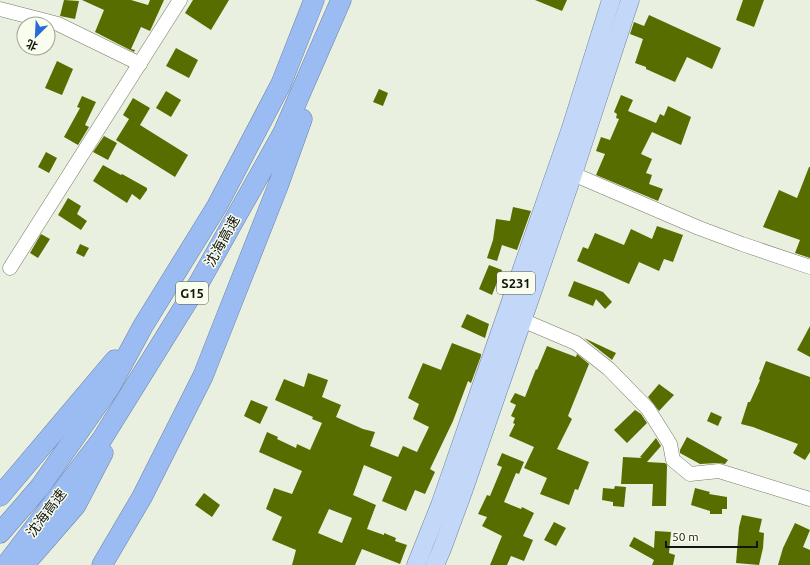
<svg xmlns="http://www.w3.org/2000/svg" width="810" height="565" viewBox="0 0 810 565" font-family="Ubuntu,'Noto Sans SC',sans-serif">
  <rect width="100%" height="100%" fill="#eaf0e0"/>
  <g fill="#576d00" fill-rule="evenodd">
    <polygon points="64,0 79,1 75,19 60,16"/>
    <polygon points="82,0 131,0 148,5 150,0 164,0 150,31 141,27 131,49 135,50 134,52 95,32 104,10"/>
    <polygon points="193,0 229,0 211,30 185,13"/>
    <polygon points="535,0 567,0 562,11"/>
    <polygon points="743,0 764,0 754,27 736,20"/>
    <polygon points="649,15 721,48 712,69 687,57 675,82 646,69 646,67 635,63 643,39 630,34 634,22 644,26"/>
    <polygon points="176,48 198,60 189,78 166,66"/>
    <polygon points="57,61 73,69 62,95 45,88"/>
    <polygon points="379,89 388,93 383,106 373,102"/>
    <polygon points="166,91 181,100 171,117 156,108"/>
    <polygon points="621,95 633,100 628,111 656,123 660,114 664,116 668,106 691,117 681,145 652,132 641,154 652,159 646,173 652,175 649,184 663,189 658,201 596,175 605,154 596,151 601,137 610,140 619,119 616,118 617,114 614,112"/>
    <polygon points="82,96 96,102 85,125 89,127 78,145 64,137 80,108 77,107"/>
    <polygon points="133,98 150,108 140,125 188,155 175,177 116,140 129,119 123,115"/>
    <polygon points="104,136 117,143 108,160 93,152"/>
    <polygon points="46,152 57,158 49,173 38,167"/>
    <polygon points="103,165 121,175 122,174 147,188 147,190 140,200 132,194 127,203 93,181"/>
    <polygon points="809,167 810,167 810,258 795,253 800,240 763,227 779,190 797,198"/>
    <polygon points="68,198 81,206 77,214 87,221 81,230 58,215"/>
    <polygon points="513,207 531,211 517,250 502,245 497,261 487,258 493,240 496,219 510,221"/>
    <polygon points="657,226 683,235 673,262 664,259 659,271 639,262 629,284 577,261 583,247 588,249 595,233 624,245 631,229 652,239"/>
    <polygon points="41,234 50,239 38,258 30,253"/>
    <polygon points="80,244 89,248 84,257 76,253"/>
    <polygon points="489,265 502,270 492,295 479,289"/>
    <polygon points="574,281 603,292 612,302 605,309 596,299 593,306 568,296"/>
    <polygon points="467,314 489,324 485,338 461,327"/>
    <polygon points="810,326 810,357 797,350"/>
    <polygon points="584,338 616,353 612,360"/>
    <path d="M452,343L481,354V356L471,383L468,381L453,421L430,469L435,472L425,494L415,490L406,511L382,501L392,477L364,465L353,495L376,505L367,529L384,535V533L396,538L395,541L407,545L400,564L362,549L355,565H292L296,550L272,540L282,517L266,509L274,488L292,494L302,471L259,452L267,432L278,437L277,439L296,448L297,444L310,450L322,423L312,419L313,417L275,400L284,379L304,387L308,373L328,380L322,397L341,405L336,417L363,429L375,432L370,446L398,457L403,446L417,452L429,427L413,419L419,404L408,398L423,363L441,370ZM329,509L352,518L342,543L318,533Z"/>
    <polygon points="547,346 576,357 577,354 589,364 568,416 572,419 557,449 589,462 578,490 575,489 569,505 540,494 547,478 524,468 534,447 509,436 515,424 513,423 515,418 511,416 516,405 510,402 515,393 525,397 536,369 537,370"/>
    <polygon points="766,361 810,377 810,452 805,460 793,453 798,444 753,427 741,424 748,402 750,402 760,380 759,379"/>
    <polygon points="659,384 674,395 659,411 648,397"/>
    <polygon points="251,400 268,407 260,424 244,416"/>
    <polygon points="635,410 641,414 647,423 627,443 614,430"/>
    <polygon points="711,412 722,417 718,426 707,421"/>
    <polygon points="687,437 728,460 725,464 718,463 700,464 680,453 680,450"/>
    <polygon points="656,438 661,446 647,462 665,463 667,465 666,506 652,506 653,484 621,484 623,457 642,458 640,457"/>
    <polygon points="502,453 524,462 519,474 516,473 504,502 521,509 522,507 534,513 523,536 533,540 524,561 511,556 507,565 490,565 502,536 482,526 487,517 478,514 487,495 490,496 502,467 497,465"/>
    <polygon points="615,486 626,487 624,507 613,506 613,502 602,500 603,488 614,489"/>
    <polygon points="695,488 710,492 709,494 727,497 727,509 722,509 722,514 710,514 710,511 691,505"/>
    <polygon points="204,493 220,505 212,517 195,505"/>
    <polygon points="742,515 762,519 759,532 764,533 763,548 759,565 736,563 739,527"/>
    <polygon points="554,522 566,528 556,546 544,540"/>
    <polygon points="795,523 810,530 803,547 810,550 810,565 778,565 783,548"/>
    <polygon points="655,531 671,532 669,553 675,555 673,565 652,565 654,560 629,546 634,537 654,548"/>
  </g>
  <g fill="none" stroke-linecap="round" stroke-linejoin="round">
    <g stroke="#757a6c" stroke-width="15">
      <g id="minor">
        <polyline points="0,9 58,24 140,64"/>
        <polyline points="573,174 699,228 742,244 810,267"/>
        <polyline points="10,268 180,0"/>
        <polyline points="522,320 576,343 609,369 648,409 670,444 673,460 690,474 719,471 810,499"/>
      </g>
    </g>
    <g stroke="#6b81a3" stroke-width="19">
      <g id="major">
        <polyline points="416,565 440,505 571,128 611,0"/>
        <polyline points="435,565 442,549 464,489 573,174 630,0"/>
      </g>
    </g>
    <g stroke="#6b81a3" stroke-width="21">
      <g id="highway">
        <polyline points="0,496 115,360"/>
        <polyline points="0,533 40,487 110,387 143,326 217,206 281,84 314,0"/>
        <polyline points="6,565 102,439 200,281 283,133 341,0"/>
        <polyline points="24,565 76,505 103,453"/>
        <polyline points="102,565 142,497 203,376 278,186 302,119"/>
      </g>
    </g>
    <use href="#minor" stroke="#fff" stroke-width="14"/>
    <use href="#major" stroke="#c3d7f8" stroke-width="18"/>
    <use href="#highway" stroke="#9bbcf3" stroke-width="20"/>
  </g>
  <g text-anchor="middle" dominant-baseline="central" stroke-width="3" stroke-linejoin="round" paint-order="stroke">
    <g fill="#f8fded" stroke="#585a52" stroke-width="1">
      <rect x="497" y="272" width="38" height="22" rx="3"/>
      <rect x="176" y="282" width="32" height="22" rx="3"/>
    </g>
    <g font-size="13" font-weight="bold" fill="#13140f">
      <text x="516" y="283">S231</text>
      <text x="192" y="293">G15</text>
    </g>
    <g font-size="14" fill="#13140f" stroke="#f8fded">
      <text transform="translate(222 241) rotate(-61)">沈海高速</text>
      <text transform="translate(46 513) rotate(-53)">沈海高速</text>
    </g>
  </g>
  <g transform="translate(36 36) rotate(204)"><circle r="19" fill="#f8fded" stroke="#9ca094"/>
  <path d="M0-3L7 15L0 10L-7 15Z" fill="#2a6ad7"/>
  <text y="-6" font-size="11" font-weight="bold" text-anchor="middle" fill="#13140f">北</text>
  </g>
  <path d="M666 541v6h91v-6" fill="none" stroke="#13140f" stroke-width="2"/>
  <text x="672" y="541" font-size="12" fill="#13140f" stroke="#f8fded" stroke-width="3" paint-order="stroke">50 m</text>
</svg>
